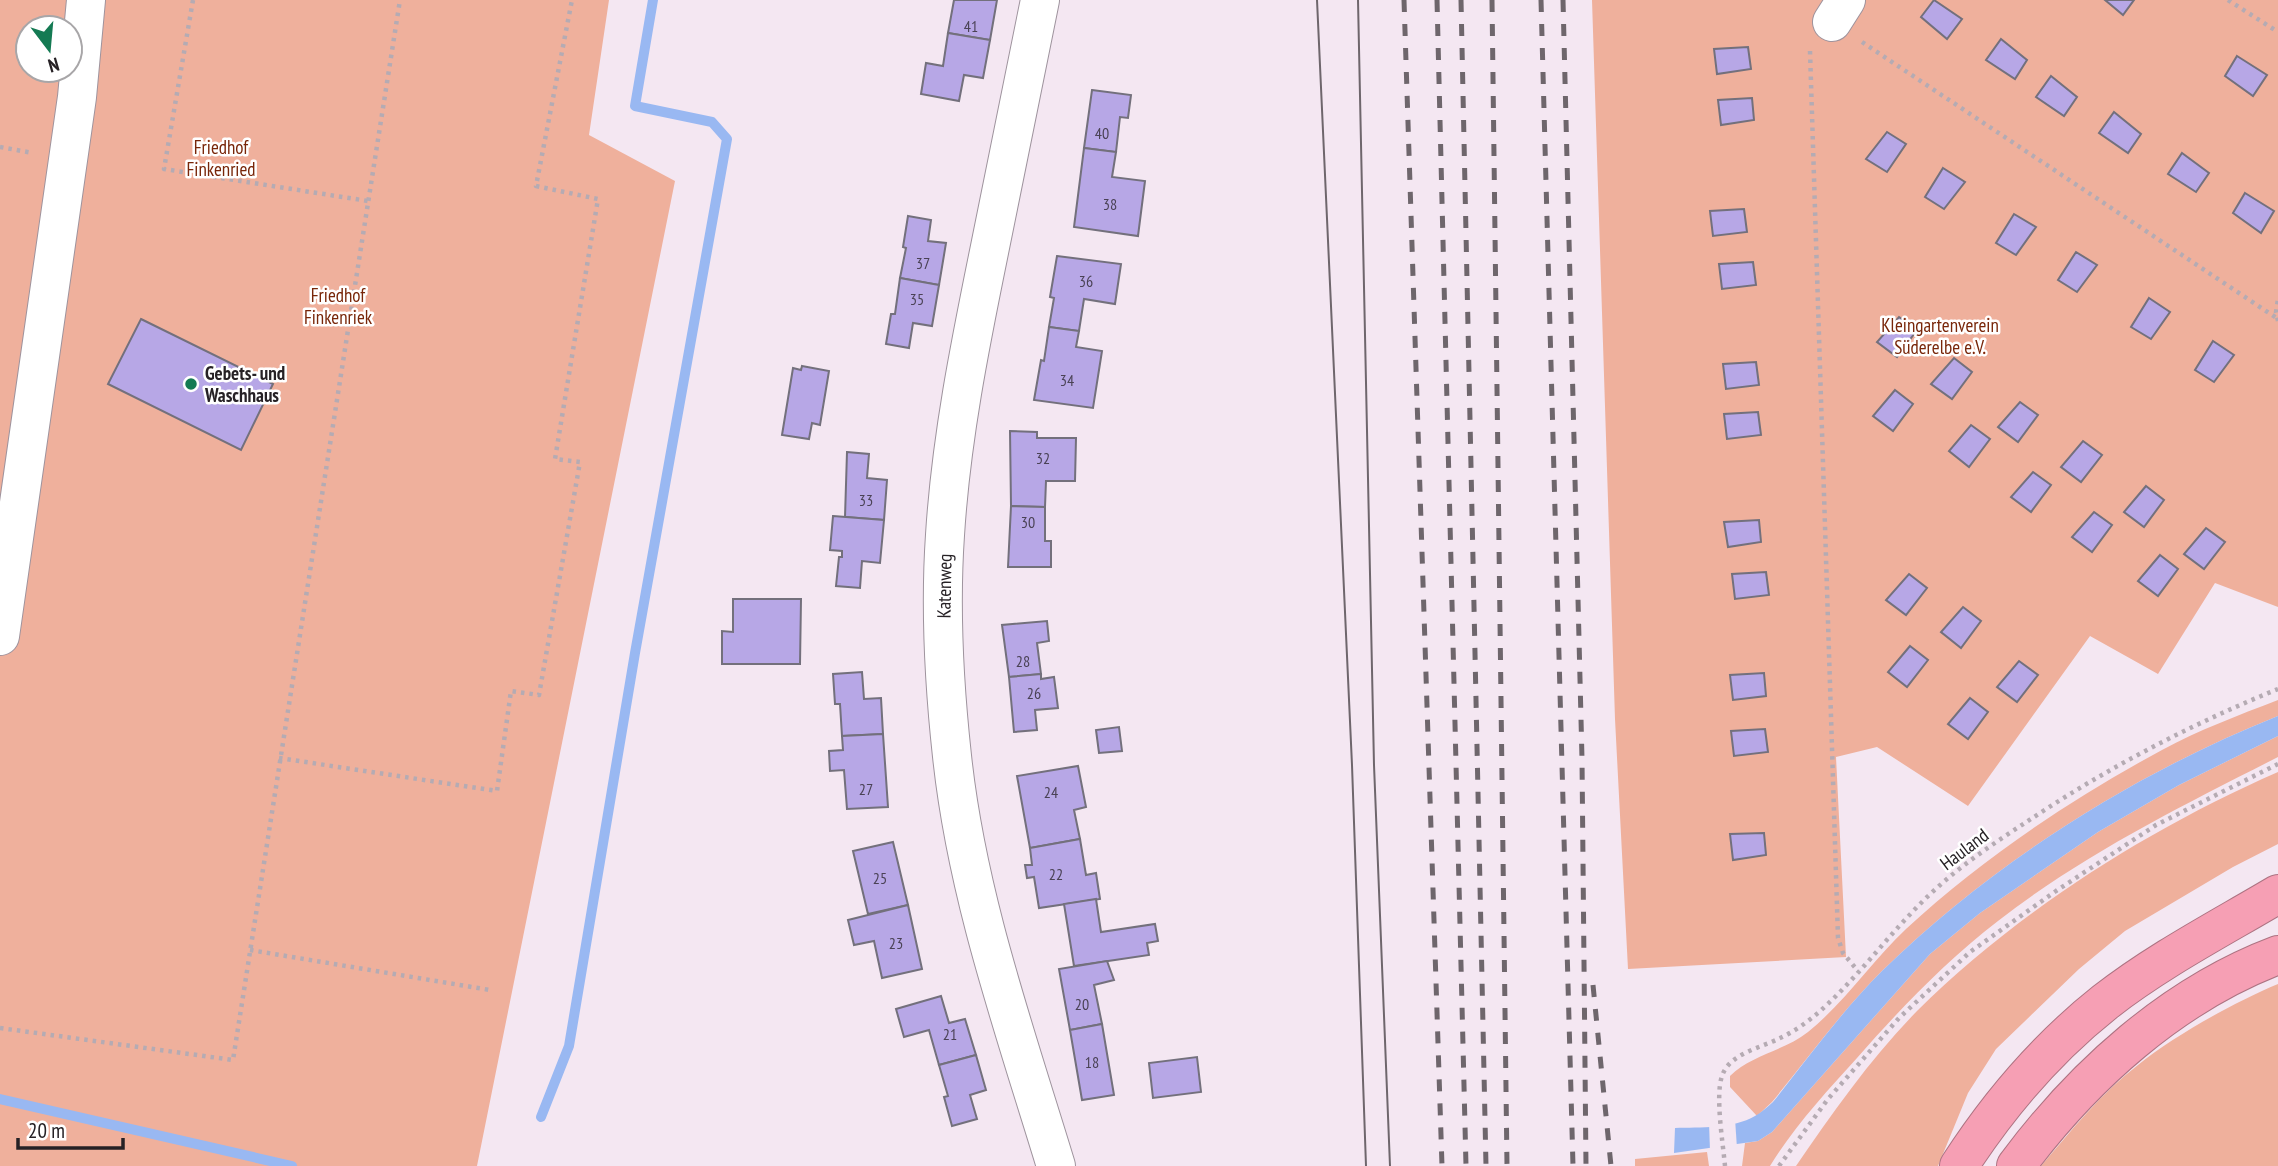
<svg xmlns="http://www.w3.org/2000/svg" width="2278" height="1166" viewBox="0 0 2278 1166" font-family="'PT Sans Narrow',sans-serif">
  <rect width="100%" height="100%" fill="#f4e7f2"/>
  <g fill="#efb09c" fill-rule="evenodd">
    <path d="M0,0H609L589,135L675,181L477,1166H0ZM28,28H70V70H28Z"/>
    <polygon points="1592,0 2278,0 2278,607 2215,583 2158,674 2090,636 1968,806 1877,747 1836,757 1846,957 1628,969 1615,719"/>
    <path d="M2278,700V716C2135,773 1992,863 1882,971C1842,1011 1808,1058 1772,1102L1757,1116L1730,1087V1076C1751,1055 1784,1051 1808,1032C1845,1002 1872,961 1906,929C1982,859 2071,799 2162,750C2199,730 2239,715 2278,700Z"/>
    <path d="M2278,736V757C2182,806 2084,854 1998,921C1946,961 1900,1009 1857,1058C1826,1092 1794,1127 1770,1166H1742L1745,1143L1758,1141L1772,1132L1930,954L1980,913L2098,832L2179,785Z"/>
    <path d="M2278,772V844L2233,867L2125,931L2079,969L1996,1049L1968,1093L1938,1166H1796C1833,1112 1871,1058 1917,1011C2018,911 2148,829 2278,772Z"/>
    <path d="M2278,984V1166H2041C2071,1131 2101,1093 2138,1065C2175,1035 2235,1002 2278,984Z"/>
    <polygon points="1707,1152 1709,1166 1635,1166 1635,1159"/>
  </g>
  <path fill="#99b8f2" d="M2278,716V736L2179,785L2098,832L1980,913L1930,954L1772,1132L1758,1141L1674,1153L1675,1128C1700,1127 1733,1129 1755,1116C1761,1113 1767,1107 1773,1102C1808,1058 1842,1011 1882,971C1992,863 2135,773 2278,716Z"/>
  <polygon fill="#f4e7f2" points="1735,1119 1737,1148 1710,1151 1709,1122"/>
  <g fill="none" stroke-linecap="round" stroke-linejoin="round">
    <g stroke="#99b8f2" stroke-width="10">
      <polyline points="0,1099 292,1166"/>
      <polyline points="541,1117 569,1046 635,653 727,139 712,122 635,106 653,0"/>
    </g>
  </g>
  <g fill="#b7a7e6" stroke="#73707c" stroke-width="2">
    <polygon points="954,0 997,0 990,40 948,33"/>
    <polygon points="1934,0 1962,19 1947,39 1921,17"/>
    <polygon points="2105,0 2134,0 2123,15"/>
    <polygon points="948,33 990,40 983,78 964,75 959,101 921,94 926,63 943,66"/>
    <polygon points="2001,39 2027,60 2015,79 1986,60"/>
    <polygon points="1748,47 1751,69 1717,74 1714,49"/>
    <polygon points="2237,56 2267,75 2253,96 2225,76"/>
    <polygon points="2051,76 2077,97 2064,116 2036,97"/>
    <polygon points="1092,90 1131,95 1128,118 1120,117 1116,152 1084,148"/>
    <polygon points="1752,98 1754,120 1721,125 1718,100"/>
    <polygon points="2114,112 2141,134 2128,153 2099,133"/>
    <polygon points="1887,132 1906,144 1887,172 1866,159"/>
    <polygon points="1084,148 1116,152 1112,177 1145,181 1138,236 1074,227"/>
    <polygon points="2182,153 2209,173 2196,192 2168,174"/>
    <polygon points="1943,168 1965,182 1944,209 1925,197"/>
    <polygon points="2245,193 2274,211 2261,233 2233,213"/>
    <polygon points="1744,209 1747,232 1713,236 1710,211"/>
    <polygon points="2014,214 2036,227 2016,255 1996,243"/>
    <polygon points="908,216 931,220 928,241 946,243 939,285 900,278 906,248 903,247"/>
    <polygon points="2076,252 2097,265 2077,292 2058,280"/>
    <polygon points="1057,256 1121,264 1115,304 1084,299 1079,331 1049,327 1054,298 1050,297"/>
    <polygon points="1753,262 1756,285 1722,289 1719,264"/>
    <polygon points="900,278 939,285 932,326 913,323 909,348 886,344 891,314 895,314"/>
    <polygon points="2149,298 2170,312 2151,339 2131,327"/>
    <polygon points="1899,317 1917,330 1897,357 1877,342"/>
    <polygon points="141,319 273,384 241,450 108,384"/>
    <polygon points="1049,327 1079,331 1076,347 1102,351 1093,408 1034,400 1041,360 1044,361"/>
    <polygon points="2213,341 2234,355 2214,382 2195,370"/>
    <polygon points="1954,358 1972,372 1952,399 1931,384"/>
    <polygon points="1756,362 1759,385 1726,389 1723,364"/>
    <polygon points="802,366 829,371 820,425 812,423 809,439 782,435 793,368 801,370"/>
    <polygon points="1895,390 1913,404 1893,431 1873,416"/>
    <polygon points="2020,402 2038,415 2018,442 1998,427"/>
    <polygon points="1758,412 1761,435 1727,439 1724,414"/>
    <polygon points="1971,425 1990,439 1969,467 1949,451"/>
    <polygon points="1010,431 1037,432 1037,438 1076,438 1075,481 1046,481 1045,507 1011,506"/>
    <polygon points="2083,441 2102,455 2081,482 2061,467"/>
    <polygon points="847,452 869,454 867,478 887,480 884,520 845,517"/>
    <polygon points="2033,472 2051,485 2031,512 2011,497"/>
    <polygon points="2146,486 2164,500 2144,527 2124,512"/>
    <polygon points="1011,506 1045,507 1045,541 1051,541 1051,567 1008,567"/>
    <polygon points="2094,512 2112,525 2092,552 2072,537"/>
    <polygon points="833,516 884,520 880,563 862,561 860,588 836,586 839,557 842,557 842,551 830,550"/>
    <polygon points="1759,520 1761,542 1728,547 1724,522"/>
    <polygon points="2206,528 2225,542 2204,569 2184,554"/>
    <polygon points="2160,555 2178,569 2158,596 2138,581"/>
    <polygon points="1766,572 1769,595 1735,599 1732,574"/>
    <polygon points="1909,574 1927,588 1906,615 1886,600"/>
    <polygon points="733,599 801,599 800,664 722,664 722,631 733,632"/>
    <polygon points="1963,607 1981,621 1961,648 1941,632"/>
    <polygon points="1047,621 1049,641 1037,643 1041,674 1009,677 1002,625"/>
    <polygon points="1910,646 1928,660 1907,687 1888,672"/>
    <polygon points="2019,661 2038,675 2017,702 1997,687"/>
    <polygon points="862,672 864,699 881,698 883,734 842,736 840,704 835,704 833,674"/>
    <polygon points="1764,673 1766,696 1733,700 1730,675"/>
    <polygon points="1041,674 1041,679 1054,677 1058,708 1035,710 1037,730 1014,732 1009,677"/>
    <polygon points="1970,698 1988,712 1968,739 1948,724"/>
    <polygon points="1119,727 1122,751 1099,753 1096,730"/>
    <polygon points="1765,729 1768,752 1734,756 1731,731"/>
    <polygon points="883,734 888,807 847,809 844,770 830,771 829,751 843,750 842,736"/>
    <polygon points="1078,766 1086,807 1074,810 1080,839 1030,848 1017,776"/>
    <polygon points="1764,833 1766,855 1733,860 1730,834"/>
    <polygon points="1080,839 1086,875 1096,873 1100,899 1039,908 1034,877 1027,878 1025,865 1032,865 1030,848"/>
    <polygon points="893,842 908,905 868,914 853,851"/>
    <polygon points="1096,899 1101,932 1155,924 1158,941 1147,943 1149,955 1074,966 1064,904"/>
    <polygon points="908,905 922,969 882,978 874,941 854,945 848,920"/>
    <polygon points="1107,961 1114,980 1094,985 1102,1024 1070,1030 1059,969"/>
    <polygon points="941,996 949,1023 965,1019 976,1055 939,1065 929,1030 904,1037 896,1009"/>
    <polygon points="1102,1024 1114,1095 1082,1100 1070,1030"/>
    <polygon points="976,1055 986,1090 970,1095 977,1119 952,1126 944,1097 948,1096 939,1065"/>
    <polygon points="1197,1057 1201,1092 1153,1098 1149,1063"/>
  </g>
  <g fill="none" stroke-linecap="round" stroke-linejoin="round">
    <g stroke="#9e939d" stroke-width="40">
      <g id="minor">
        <path d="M1040,0C1023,84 1006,168 989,252C970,345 951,439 945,535C940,608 944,683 952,756C967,897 1015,1031 1056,1166"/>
        <polyline points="1832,22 1846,0"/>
        <polyline points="0,636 77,97 86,0"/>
      </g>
    </g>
    <g stroke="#ad7382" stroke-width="40">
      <g id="highway">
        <path d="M1959,1166C1999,1104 2047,1048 2105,1002C2159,960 2219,929 2278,894"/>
        <path d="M2016,1166C2083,1076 2172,995 2278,955"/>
      </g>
    </g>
    <g stroke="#b5abb3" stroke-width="4.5" stroke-dasharray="3.5 5" stroke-linecap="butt">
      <polyline points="193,0 164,169 368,201"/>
      <polyline points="2228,0 2278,32"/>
      <polyline points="1862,42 2278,319"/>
      <polyline points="1810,51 1838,938 1843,953 1858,971"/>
      <polyline points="0,147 33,153"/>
      <polyline points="2278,321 2276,312 2278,299"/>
      <polyline points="279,758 497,791 511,691 539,695 580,462 555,459 598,199 536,186 572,0"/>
      <polyline points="250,950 490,990"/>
      <polyline points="0,1028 233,1060 400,0"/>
      <path d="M1725,1166C1723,1143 1715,1096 1722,1076C1729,1054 1760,1048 1778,1039C1792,1033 1806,1023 1818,1013C1862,974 1895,925 1939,886C1968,860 2002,838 2034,817C2111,766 2192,724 2278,689"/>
      <polyline points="1779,1166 1828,1099 1899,1018 1970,952 2056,891 2156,825 2278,764"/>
    </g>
    <use href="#minor" stroke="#fff" stroke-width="38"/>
    <use href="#highway" stroke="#f69fb4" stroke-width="38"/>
    <g stroke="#6e666c" stroke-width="2">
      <polyline points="1317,0 1352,765 1366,1166"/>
      <polyline points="1358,0 1374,765 1390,1166"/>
    </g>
    <g stroke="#6e666c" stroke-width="5" stroke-dasharray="12 12" stroke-linecap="butt">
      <polyline points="1404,0 1442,1166"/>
      <polyline points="1437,0 1466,1166"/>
      <polyline points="1461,0 1486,1166"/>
      <polyline points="1492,0 1507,1166"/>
      <polyline points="1541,0 1573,1166"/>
      <polyline points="1563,0 1582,759 1586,1166"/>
      <polyline points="1593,985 1611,1166"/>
    </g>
  </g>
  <circle fill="#147a53" stroke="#fff" stroke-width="2.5" cx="191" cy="384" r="7"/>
  <g text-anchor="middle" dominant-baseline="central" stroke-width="5" stroke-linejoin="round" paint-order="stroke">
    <g font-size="16" fill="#4a4255">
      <text x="971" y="26">41</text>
      <text x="1102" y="133">40</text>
      <text x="1110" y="204">38</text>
      <text x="923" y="263">37</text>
      <text x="1086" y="281">36</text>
      <text x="917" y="299">35</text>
      <text x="1067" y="380">34</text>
      <text x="1043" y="458">32</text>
      <text x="866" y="500">33</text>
      <text x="1028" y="522">30</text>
      <text x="1023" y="661">28</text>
      <text x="1034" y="693">26</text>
      <text x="866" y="789">27</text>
      <text x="1051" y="792">24</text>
      <text x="1056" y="874">22</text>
      <text x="880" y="878">25</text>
      <text x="896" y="943">23</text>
      <text x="1082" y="1004">20</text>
      <text x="950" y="1034">21</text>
      <text x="1092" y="1062">18</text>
    </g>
    <g font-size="19" fill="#782609" stroke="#fff">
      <text x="221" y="147">Friedhof<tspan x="221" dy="22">Finkenried</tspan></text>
      <text x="338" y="295">Friedhof<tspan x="338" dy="22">Finkenriek</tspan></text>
      <text x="1940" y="325">Kleingartenverein<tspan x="1940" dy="22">Süderelbe e.V.</tspan></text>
    </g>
    <g font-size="19" font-weight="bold" fill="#262125" stroke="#fff" text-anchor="start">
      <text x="205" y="373">Gebets- und<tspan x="205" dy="22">Waschhaus</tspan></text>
    </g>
    <g font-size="19" fill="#262125" stroke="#fff">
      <text transform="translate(944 586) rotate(-89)">Katenweg</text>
      <text transform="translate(1964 849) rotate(-37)">Hauland</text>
    </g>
  </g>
  <g transform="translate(49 49) rotate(164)"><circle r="33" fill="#ffffff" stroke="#a8a6a8" stroke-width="2"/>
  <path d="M0-5L12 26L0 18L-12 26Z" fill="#147a53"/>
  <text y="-10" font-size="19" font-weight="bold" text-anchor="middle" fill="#262125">N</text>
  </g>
  <path d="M18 1138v10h105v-10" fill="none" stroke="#262125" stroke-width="3.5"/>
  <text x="28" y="1138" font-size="21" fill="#262125" stroke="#ffffff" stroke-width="5" paint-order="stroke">20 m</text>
</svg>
